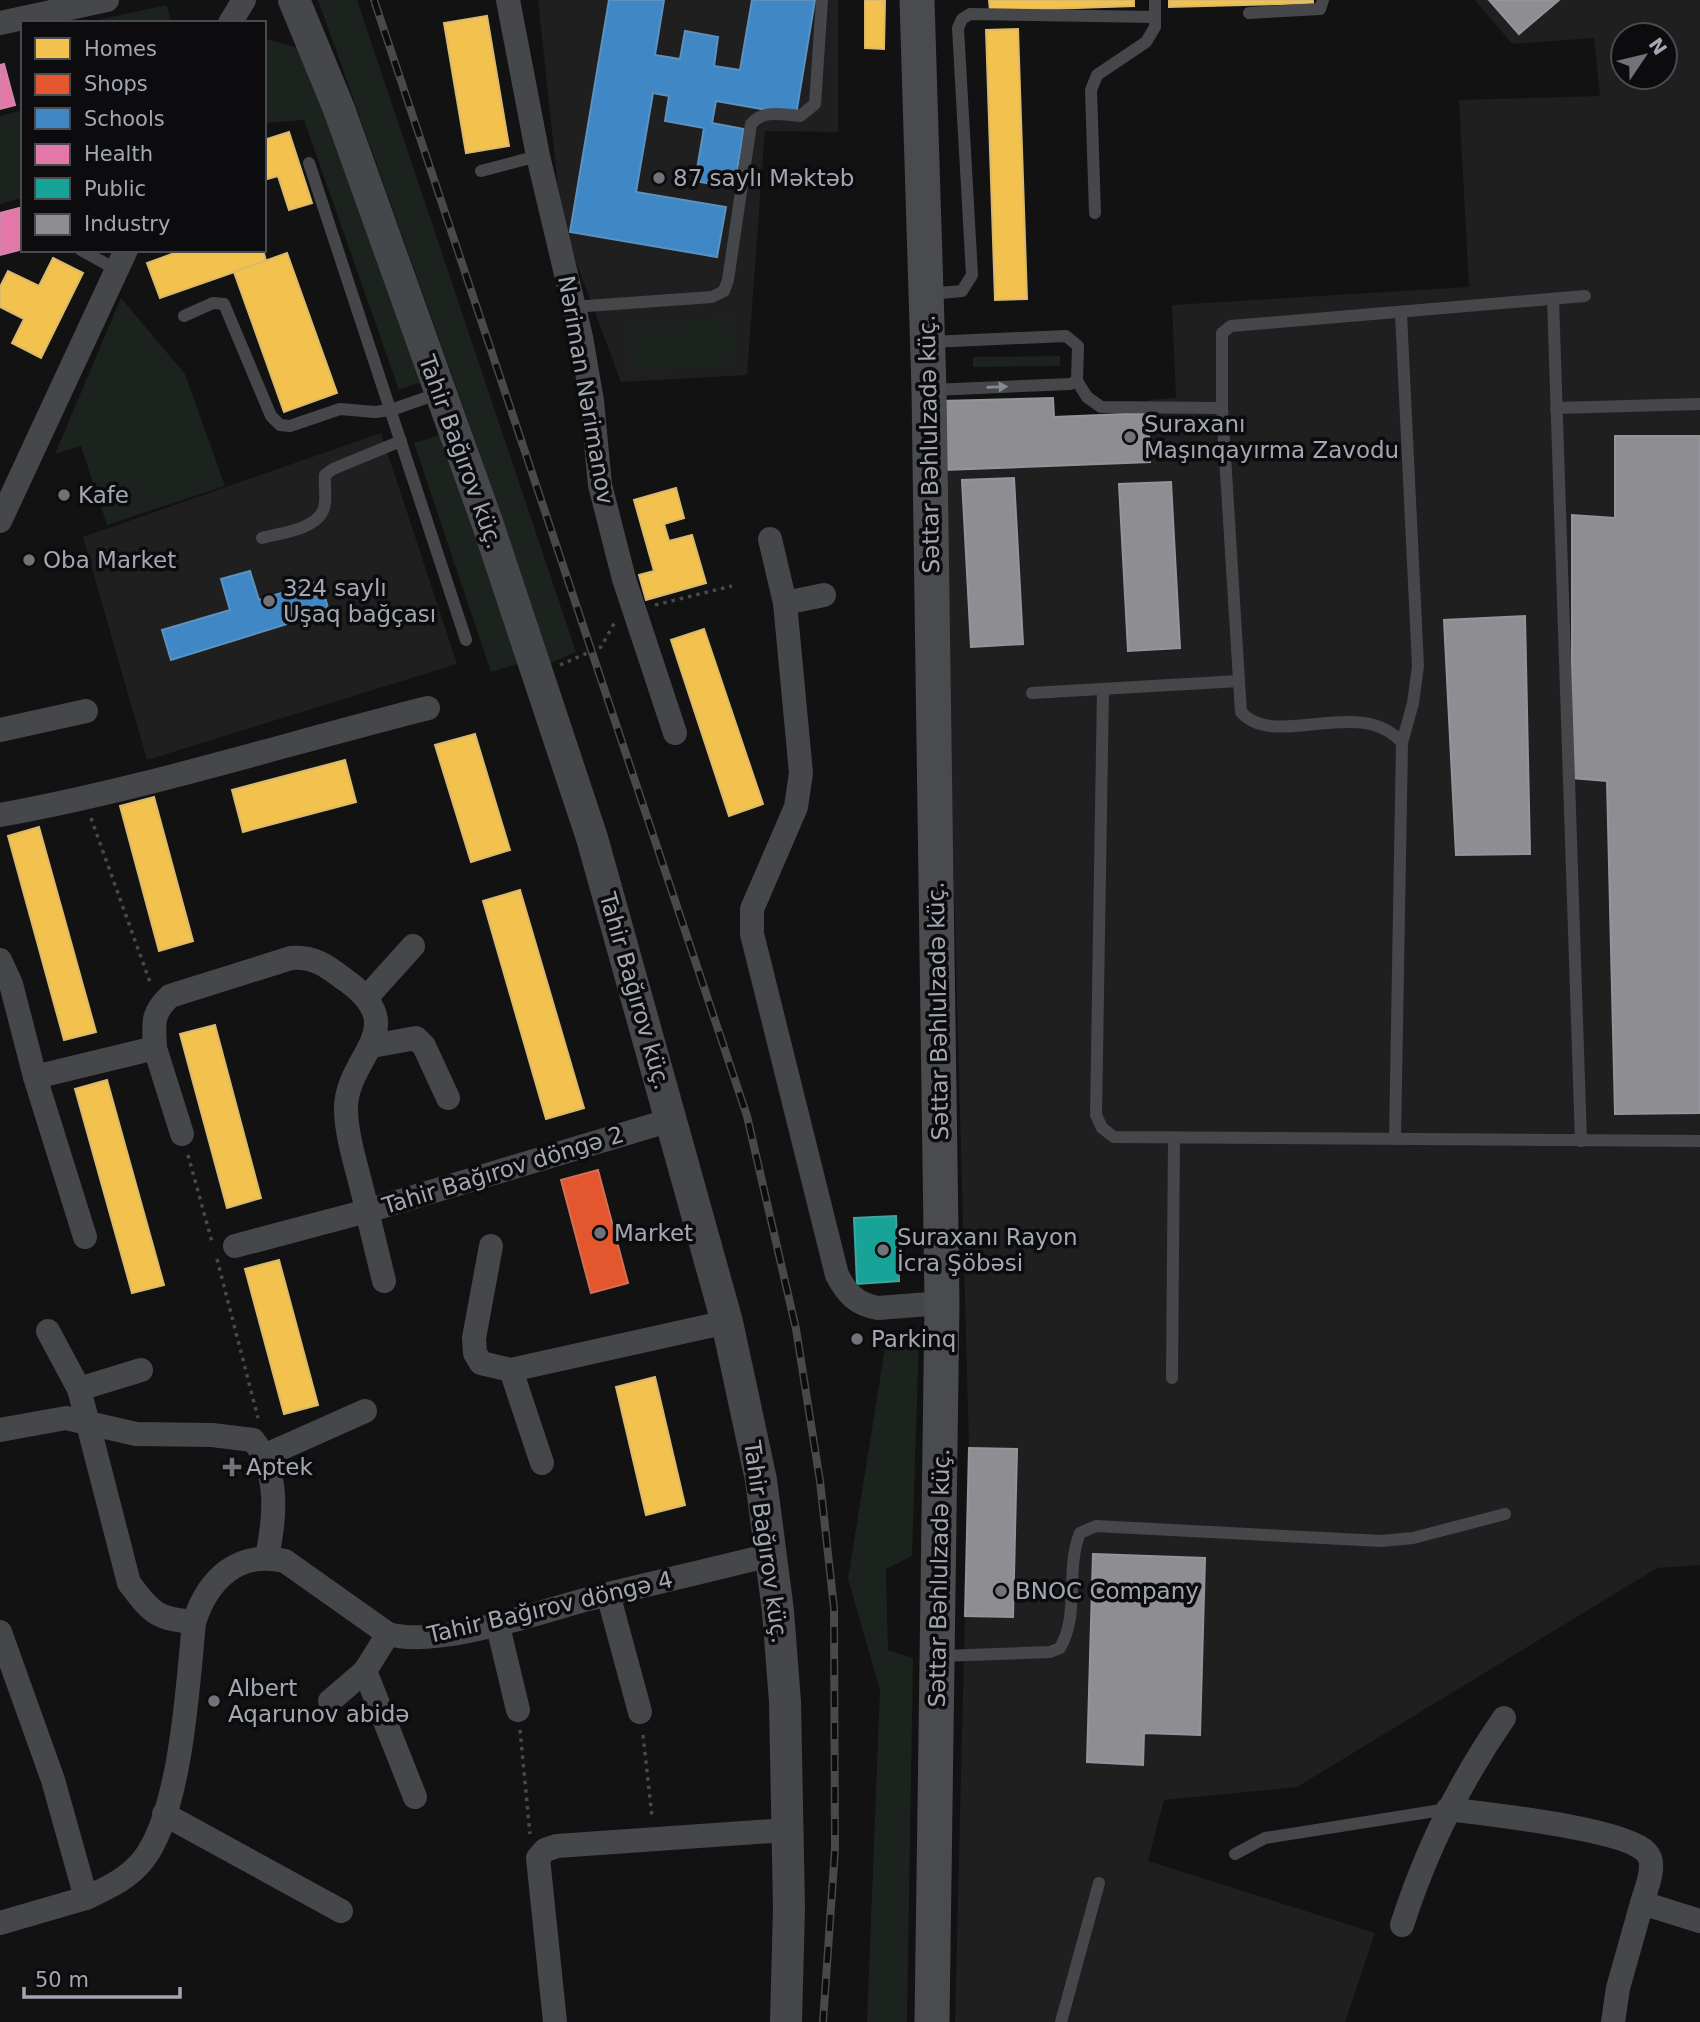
<svg xmlns="http://www.w3.org/2000/svg" width="1700" height="2022" viewBox="0 0 1700 2022" font-family="'DejaVu Sans',sans-serif">
  <rect width="100%" height="100%" fill="#121212"/>
  <g fill="#1f1f20" fill-rule="evenodd">
    <polygon points="538,0 838,0 838,132 765,131 747,375 621,382 562,224"/>
    <path d="M1475,0H1700V1565L1657,1568L1297,1787L1164,1800L1148,1861L1375,1933L1345,2022H955L969,1448L941,402L1053,398L1054,416L1147,413L1148,400L1176,398L1172,305L1469,287L1459,100L1600,96L1594,38L1512,44ZM1623,35H1665V77H1623Z"/>
    <polygon points="381,433 457,664 147,760 83,537"/>
  </g>
  <g fill="#1c221d">
    <polygon points="318,0 357,0 576,652 550,663 467,417"/>
    <polygon points="167,5 171,23 83,23"/>
    <polygon points="264,38 304,50 422,382 399,390 304,120 264,123"/>
    <polygon points="23,110 23,198 0,204 0,116"/>
    <polygon points="121,298 185,374 225,486 107,525 81,446 55,454"/>
    <polygon points="734,318 736,366 628,371 626,323"/>
    <polygon points="1060,356 1060,366 973,367 973,357"/>
    <polygon points="441,435 518,664 491,672 414,443"/>
    <polygon points="887,1335 919,1336 912,1556 886,1569 888,1650 913,1658 907,2022 867,2022 880,1690 848,1579"/>
  </g>
  <g fill="#f2c14e" stroke="#dab96c" stroke-width="2">
    <polygon points="865,0 885,0 884,49 865,48"/>
    <polygon points="989,0 1134,0 1134,6 990,11"/>
    <polygon points="1169,0 1313,0 1313,3 1169,7"/>
    <polygon points="487,16 509,146 466,153 444,23"/>
    <polygon points="1018,29 1027,299 995,300 986,30"/>
    <polygon points="289,132 312,203 289,210 278,176 264,180 264,140"/>
    <polygon points="183,250 263,250 266,261 160,298 147,263"/>
    <polygon points="287,253 337,393 284,412 234,272"/>
    <polygon points="53,258 83,273 41,358 12,343 24,319 0,307 0,287 8,271 39,286"/>
    <polygon points="676,488 684,518 664,524 669,541 692,535 706,583 646,600 639,575 654,571 634,500"/>
    <polygon points="704,629 763,804 729,816 671,640"/>
    <polygon points="475,734 510,850 471,862 435,745"/>
    <polygon points="345,760 356,802 243,832 232,790"/>
    <polygon points="154,797 193,941 159,951 120,806"/>
    <polygon points="39,827 96,1032 64,1040 8,836"/>
    <polygon points="520,890 584,1108 546,1119 483,901"/>
    <polygon points="215,1025 261,1198 227,1208 180,1034"/>
    <polygon points="107,1080 164,1285 132,1293 75,1089"/>
    <polygon points="279,1260 318,1405 284,1414 245,1269"/>
    <polygon points="655,1377 685,1505 646,1515 616,1387"/>
  </g>
  <polygon fill="#e4572e" stroke="#d06f56" stroke-width="2" points="598,1170 628,1283 591,1293 561,1180"/>
  <g fill="#3f88c5" stroke="#5d91bf" stroke-width="2">
    <polygon points="609,0 664,0 655,55 680,59 685,31 718,37 714,66 740,70 752,0 815,0 796,115 716,101 712,123 744,129 734,188 695,181 704,128 665,121 669,96 653,93 636,192 726,207 717,257 570,232"/>
    <polygon points="250,571 259,600 320,581 329,611 171,660 162,630 230,610 221,579"/>
  </g>
  <g fill="#e377a8" stroke="#d085ab" stroke-width="2">
    <polygon points="4,64 15,105 0,109 0,65"/>
    <polygon points="23,207 23,249 0,255 0,213"/>
  </g>
  <polygon fill="#17a398" stroke="#41a4a0" stroke-width="2" points="896,1216 899,1281 857,1284 854,1218"/>
  <g fill="#8d8d92" stroke="#94959c" stroke-width="2">
    <polygon points="1489,0 1559,0 1519,34"/>
    <polygon points="1053,398 1054,417 1148,413 1150,462 944,470 941,401"/>
    <polygon points="1615,436 1700,436 1700,1113 1615,1114 1607,781 1572,778 1572,515 1615,518"/>
    <polygon points="1014,478 1023,644 971,647 962,480"/>
    <polygon points="1171,482 1180,648 1128,651 1119,484"/>
    <polygon points="1525,616 1530,854 1456,855 1444,620"/>
    <polygon points="969,1448 1017,1449 1013,1617 965,1616"/>
    <polygon points="1093,1554 1205,1558 1200,1735 1144,1733 1143,1765 1087,1762"/>
  </g>
  <g fill="none" stroke-linecap="round" stroke-linejoin="round">
    <g stroke="#48494c" stroke-width="3.5" stroke-dasharray="3.5 5" stroke-linecap="butt">
      <polyline points="655,605 732,586"/>
      <polyline points="560,665 601,647 616,620"/>
      <polyline points="91,818 151,985"/>
      <polyline points="188,1155 212,1242"/>
      <polyline points="217,1259 258,1418"/>
      <polyline points="520,1730 530,1834"/>
      <polyline points="643,1735 652,1817"/>
    </g>
    <g stroke="#46474b" stroke-width="12">
      <polyline points="1249,13 1320,9 1323,0"/>
      <polyline points="309,163 466,640"/>
      <polyline points="481,171 538,156"/>
      <polyline points="1095,213 1091,90 1097,75 1146,42 1155,27 1155,0"/>
      <polyline points="81,250 117,270"/>
      <polyline points="929,294 962,291 972,275 958,28 962,19 970,14 1155,17"/>
      <polyline points="1553,299 1581,1141"/>
      <path d="M573,307L712,297L724,291L728,280L751,124C763,109 783,115 800,116L815,104L822,0"/>
      <polyline points="1401,314 1418,666 1413,703 1402,743"/>
      <polyline points="184,316 213,303 224,304 271,416 280,425 290,426 340,409 375,412 391,410 440,393"/>
      <polyline points="930,342 1066,336 1078,346 1077,381 1070,384 933,390"/>
      <polyline points="1077,381 1087,397 1101,407 1222,408"/>
      <polyline points="1556,408 1700,404"/>
      <path d="M262,538C280,533 317,530 324,508C327,499 324,485 325,475L333,469L401,441"/>
      <polyline points="1103,689 1096,1115 1102,1128 1114,1137 1700,1141"/>
      <polyline points="1032,693 1239,681"/>
      <path d="M1395,1139L1402,743C1361,694 1275,751 1241,712L1222,408V333L1231,326L1585,296"/>
      <polyline points="1172,1378 1174,1138"/>
      <path d="M941,1656L1050,1652L1060,1648C1080,1614 1065,1570 1080,1533L1096,1526L1381,1541L1413,1538L1505,1514"/>
      <polyline points="1235,1854 1265,1838 1448,1809"/>
      <polyline points="1061,2022 1099,1883"/>
    </g>
    <g stroke="#46474b" stroke-width="24">
      <polyline points="508,0 538,156 581,337 592,401 600,485 624,579 675,733"/>
      <polyline points="0,23 107,0"/>
      <polyline points="230,23 244,0"/>
      <polyline points="0,521 126,250"/>
      <path d="M770,539L785,603L801,773L796,807L752,909V934L837,1275C847,1294 856,1304 878,1308L942,1303"/>
      <polyline points="785,603 824,595"/>
      <polyline points="0,730 86,711"/>
      <path d="M0,815C144,789 285,744 428,708"/>
      <polyline points="0,960 11,984 35,1077 85,1237"/>
      <polyline points="367,997 413,946"/>
      <polyline points="372,1046 416,1038 424,1046 448,1098"/>
      <polyline points="155,1048 182,1134"/>
      <path d="M35,1077L155,1048C154,1023 151,1014 170,996L291,958C314,956 327,966 344,979C416,1029 344,1056 346,1111C347,1143 361,1179 367,1211L671,1120"/>
      <polyline points="235,1246 367,1211 384,1281"/>
      <polyline points="491,1246 474,1338 475,1353 481,1363 511,1370 727,1322"/>
      <path d="M48,1331L79,1389L129,1583C152,1613 156,1619 194,1622"/>
      <polyline points="511,1370 542,1463"/>
      <polyline points="79,1389 141,1370"/>
      <path d="M0,1430L66,1418L136,1434L212,1435L253,1440C280,1473 275,1518 267,1557"/>
      <polyline points="264,1456 365,1411"/>
      <polyline points="608,1594 640,1712"/>
      <polyline points="497,1622 518,1710"/>
      <polyline points="0,1632 53,1780 86,1898 0,1923"/>
      <polyline points="365,1671 415,1797"/>
      <polyline points="330,1701 365,1671 388,1634"/>
      <path d="M1448,1809C1485,1814 1624,1828 1646,1852C1658,1864 1646,1888 1642,1903"/>
      <polyline points="164,1814 341,1911"/>
      <path d="M86,1898C107,1888 128,1879 143,1860C181,1812 188,1684 194,1622C208,1579 238,1550 285,1561L388,1634C438,1648 536,1613 588,1599C649,1584 710,1570 771,1555"/>
      <path d="M1402,1925C1426,1850 1459,1783 1504,1718"/>
      <polyline points="555,2022 538,1858 545,1850 557,1846 786,1830"/>
      <polyline points="1613,2022 1618,1988 1642,1903 1700,1921"/>
    </g>
    <polyline stroke="#46474b" stroke-width="32" points="294,0 339,109 487,522 592,838 727,1322 761,1480 778,1611 785,1702 789,1908 786,2022"/>
    <polyline stroke="#4a4b4f" stroke-width="35" points="917,0 929,390 942,1303 932,2022"/>
    <g stroke="#48494b" stroke-width="8">
      <polyline id="rail" points="374,0 747,1116 796,1329 820,1481 834,1608 835,1849 823,2022"/>
    </g>
    <use href="#rail" stroke="#0c0c0e" stroke-width="5" stroke-dasharray="16" stroke-linecap="butt"/>
  </g>
  <defs><path id="oneway-solid" d="M-6-.8H1V-3.2L6.5 0L1 3.2V.8H-6Z" transform="scale(1.75)"/></defs>
  <use fill="#878a93" href="#oneway-solid" transform="translate(997 387) rotate(-2)"/>
  <g fill="#70737a" stroke="#0c0c0e" stroke-width="2.5">
    <circle cx="659" cy="178" r="7"/>
    <circle cx="1130" cy="437" r="7"/>
    <circle cx="64" cy="495" r="7"/>
    <circle cx="29" cy="560" r="7"/>
    <circle cx="269" cy="601" r="7"/>
    <circle cx="600" cy="1233" r="7"/>
    <circle cx="883" cy="1250" r="7"/>
    <circle cx="857" cy="1339" r="7"/>
    <path d="M228.5 1456.5h7v7h7v7h-7v7h-7v-7h-7v-7h7z"/>
    <circle cx="1001" cy="1591" r="7"/>
    <circle cx="214" cy="1701" r="7"/>
  </g>
  <g text-anchor="middle" dominant-baseline="central" stroke-width="7" stroke-linejoin="round" paint-order="stroke">
    <g font-size="23" fill="#a3a7b2" stroke="#0c0c0e" text-anchor="start">
      <text x="673" y="178">87 saylı Məktəb</text>
      <text x="1144" y="424">Suraxanı<tspan x="1144" dy="26">Maşınqayırma Zavodu</tspan></text>
      <text x="78" y="495">Kafe</text>
      <text x="43" y="560">Oba Market</text>
      <text x="283" y="588">324 saylı<tspan x="283" dy="26">Uşaq bağçası</tspan></text>
      <text x="614" y="1233">Market</text>
      <text x="897" y="1237">Suraxanı Rayon<tspan x="897" dy="26">İcra Şöbəsi</tspan></text>
      <text x="871" y="1339">Parkinq</text>
      <text x="246" y="1467">Aptek</text>
      <text x="1015" y="1591">BNOC Company</text>
      <text x="228" y="1688">Albert<tspan x="228" dy="26">Aqarunov abidə</tspan></text>
    </g>
    <g font-size="23" fill="#a3a7b2" stroke="#0c0c0e">
      <text transform="translate(586 390) rotate(80)">Nəriman Nərimanov</text>
      <text transform="translate(929 444) rotate(-91)">Səttar Bəhlulzadə küç.</text>
      <text transform="translate(461 452) rotate(70)">Tahir Bağırov küç.</text>
      <text transform="translate(635 991) rotate(74)">Tahir Bağırov küç.</text>
      <text transform="translate(938 1011) rotate(-91)">Səttar Bəhlulzadə küç.</text>
      <text transform="translate(503 1170) rotate(-17)">Tahir Bağırov döngə 2</text>
      <text transform="translate(766 1542) rotate(82)">Tahir Bağırov küç.</text>
      <text transform="translate(939 1578) rotate(-89)">Səttar Bəhlulzadə küç.</text>
      <text transform="translate(550 1607) rotate(-13)">Tahir Bağırov döngə 4</text>
    </g>
  </g>
  <rect x="21" y="21" width="245" height="231" fill="#0c0c0e" stroke="#484a50" stroke-width="2"/>
  <rect x="35" y="38" width="35" height="21" fill="#f2c14e" stroke="#484a50" stroke-width="2"/>
  <text x="84" y="56" font-size="21" fill="#a3a7b2">Homes</text>
  <rect x="35" y="74" width="35" height="21" fill="#e4572e" stroke="#484a50" stroke-width="2"/>
  <text x="84" y="91" font-size="21" fill="#a3a7b2">Shops</text>
  <rect x="35" y="108" width="35" height="21" fill="#3f88c5" stroke="#484a50" stroke-width="2"/>
  <text x="84" y="126" font-size="21" fill="#a3a7b2">Schools</text>
  <rect x="35" y="144" width="35" height="21" fill="#e377a8" stroke="#484a50" stroke-width="2"/>
  <text x="84" y="161" font-size="21" fill="#a3a7b2">Health</text>
  <rect x="35" y="178" width="35" height="21" fill="#17a398" stroke="#484a50" stroke-width="2"/>
  <text x="84" y="196" font-size="21" fill="#a3a7b2">Public</text>
  <rect x="35" y="214" width="35" height="21" fill="#8d8d92" stroke="#484a50" stroke-width="2"/>
  <text x="84" y="231" font-size="21" fill="#a3a7b2">Industry</text>
  <g transform="translate(1644 56) rotate(55)"><circle r="33" fill="#0c0c0e" stroke="#484a50" stroke-width="2"/>
  <path d="M0-5L12 26L0 18L-12 26Z" fill="#70737a"/>
  <text y="-10" font-size="19" font-weight="bold" text-anchor="middle" fill="#a3a7b2">N</text>
  </g>
  <path d="M24 1987v10h156v-10" fill="none" stroke="#a3a7b2" stroke-width="3.5"/>
  <text x="35" y="1987" font-size="21" fill="#a3a7b2" stroke="#0c0c0e" stroke-width="5" paint-order="stroke">50 m</text>
</svg>
